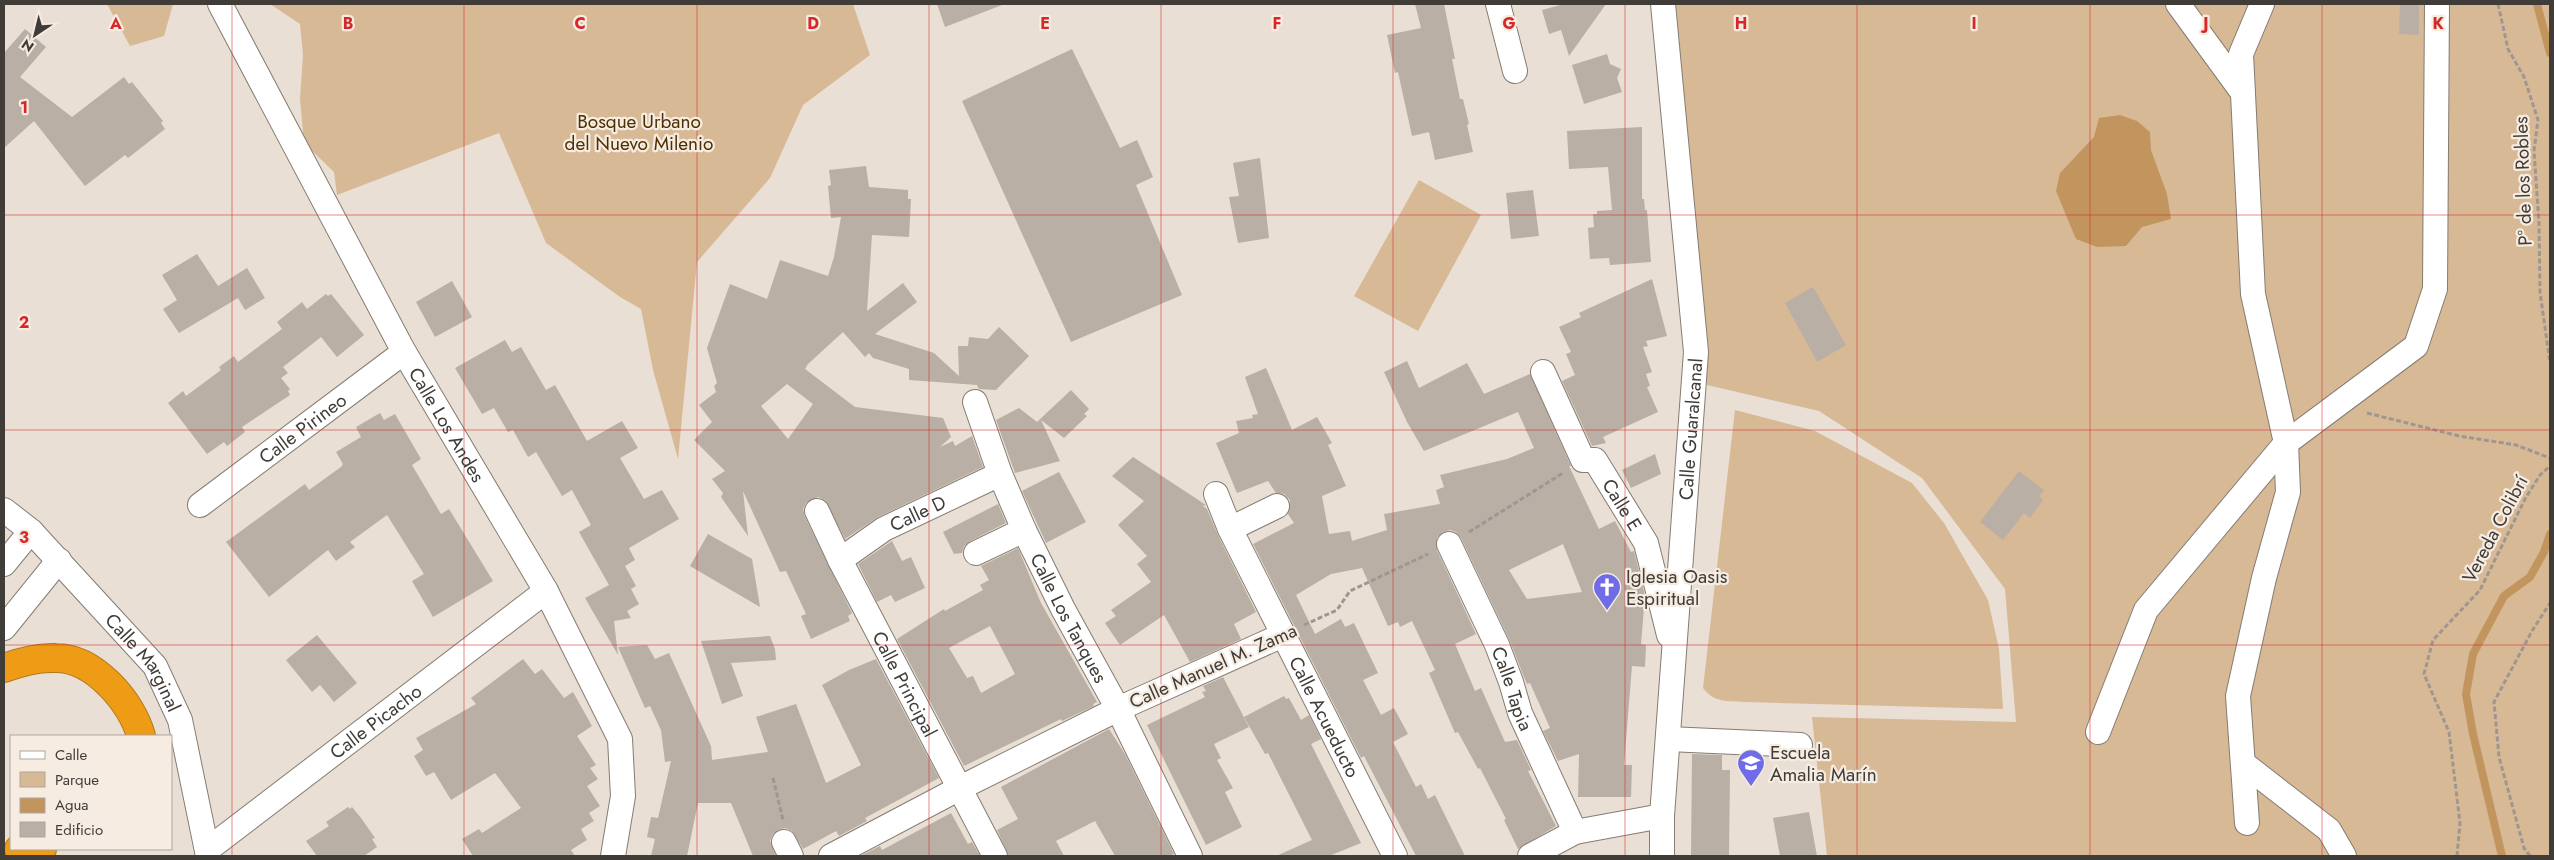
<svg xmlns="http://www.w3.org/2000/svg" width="2554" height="860" viewBox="0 0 2554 860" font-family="Jost,sans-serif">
  <rect width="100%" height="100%" fill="#e9dfd4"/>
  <g fill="#d7b996">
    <polygon points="107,4 173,4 164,36 130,46"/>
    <polygon points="270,4 853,4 870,55 803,105 770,178 697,262 678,459 653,370 641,309 620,297 546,243 499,133 337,195 334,172 304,143 300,99 303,55 300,24"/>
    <polygon points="1661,4 2550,4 2550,856 1827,856 1812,717 2016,722 2005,589 1922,478 1819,411 1707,385"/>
    <polygon points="1419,180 1481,215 1418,331 1354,296"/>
    <path d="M1735,410L1815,431L1912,483L1944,523L1988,600L1999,649L2003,709L1745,702C1728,701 1714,703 1703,688Z"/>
  </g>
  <polygon fill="#c2955e" points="2120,115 2137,121 2150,132 2151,150 2167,194 2171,219 2142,227 2126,246 2097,247 2076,239 2056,191 2060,173 2094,137 2099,118"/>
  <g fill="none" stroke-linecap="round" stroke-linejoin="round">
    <g stroke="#c2955e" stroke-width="8">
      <polyline points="2537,4 2550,53"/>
      <polyline points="2502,856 2473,734 2466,694 2473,654 2504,596 2530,577 2544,552 2550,534"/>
    </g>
  </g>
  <g fill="#b9afa5" fill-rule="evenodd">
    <polygon points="937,4 1002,4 1002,5 945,27"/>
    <polygon points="1415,4 1444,4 1455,59 1452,59 1460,99 1463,99 1469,124 1467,125 1473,152 1435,160 1429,132 1412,136 1398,72 1395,73 1387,35 1421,28"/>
    <polygon points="1564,4 1606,4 1569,56 1561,30 1549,34 1542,10"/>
    <polygon points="2400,4 2419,4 2419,35 2399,34"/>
    <polygon points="25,29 46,47 20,77 72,117 124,77 129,84 132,82 163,121 161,123 165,129 128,158 125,155 85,186 34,121 4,148 4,53"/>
    <polygon points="1072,49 1120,148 1137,140 1153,177 1136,185 1182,295 1071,342 962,101"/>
    <polygon points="1607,54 1610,64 1621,69 1617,78 1622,92 1584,104 1572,65"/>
    <polygon points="1642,127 1642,199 1644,199 1645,210 1647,210 1651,262 1610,265 1609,258 1590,259 1588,228 1594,227 1593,214 1597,214 1597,211 1612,210 1608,167 1569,169 1567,131"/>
    <polygon points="1260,158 1269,238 1238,243 1229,197 1239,196 1233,163"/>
    <path d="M866,166L869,187L908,190V199H911L909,237L872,235L867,311L903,283L917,302L875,334L934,353L959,376L958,346H968L969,337L988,339L999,327L1029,356L996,390L979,389L977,385L909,380V369L873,358L869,353L865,357L843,332L808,364L805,369L855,407L943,418L951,437L940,447L953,441L955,446L972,436L983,467L878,517L845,539L825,500L818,497L806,503L803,509L805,517L852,613L848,616L850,621L811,639L801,616L806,614L786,571L780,572L743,491L748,536L721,497L723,493L712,479L725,471L694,440L712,422L699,405L716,392L714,386L717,383L707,348L730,284L767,299L780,260L828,276L834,257L841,217L831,218L828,186L831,185L829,170ZM787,384L813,404L788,439L761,406Z"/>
    <polygon points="1533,190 1539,236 1511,239 1506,193"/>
    <polygon points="197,254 218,286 247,268 265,298 245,310 238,298 179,333 163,309 177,300 162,275"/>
    <polygon points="1652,279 1667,336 1646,341 1648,346 1643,347 1652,372 1646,374 1650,386 1647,387 1658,412 1603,437 1606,443 1592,446 1562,381 1575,375 1566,354 1571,352 1559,327 1581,317 1579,313"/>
    <polygon points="452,281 472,317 435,337 416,302"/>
    <polygon points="1813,287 1846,345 1817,362 1785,303"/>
    <polygon points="326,294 328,296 331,294 364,335 337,357 321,337 283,367 288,373 281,378 290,389 288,391 290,395 242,427 245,432 227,446 224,442 207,454 168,403 183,391 186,396 221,370 219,367 234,356 238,362 282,329 277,322 302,302 307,309"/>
    <polygon points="505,340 512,352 521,347 546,390 555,385 587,441 622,421 638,448 620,458 644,499 662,490 679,519 629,548 635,560 625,566 636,586 631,589 639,604 627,611 631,618 614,621 618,655 585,598 609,585 579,532 591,525 572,490 562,496 536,452 528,457 513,430 508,432 494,408 482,414 455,368"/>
    <path d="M1407,361L1419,388L1467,363L1484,394L1530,374L1571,466H1569L1599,529L1615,521L1631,552L1634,551L1645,596L1641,644L1646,645L1645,667L1632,666L1624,765H1632L1631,797H1578L1579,754L1558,761L1543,731L1550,728L1530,683L1527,684L1524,677L1509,639L1461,538L1456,532L1450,530L1443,532L1437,537V550L1476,634L1455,644L1475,691L1481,688L1505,742L1517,740L1531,770L1528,771L1556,826L1518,849L1504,820L1506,819L1480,768L1478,769L1458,732L1455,733L1429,673L1435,670L1412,621L1400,627L1398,622L1388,626L1362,568L1331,574L1296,595L1315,634L1341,619L1345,627L1354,623L1378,673L1363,680L1381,715L1394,708L1408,734L1393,742L1416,787L1421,784L1428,799L1435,795L1465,856H1416L1364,756L1361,758L1253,544L1294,523L1288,514L1290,500L1284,494L1276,493L1268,481L1237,493L1216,443L1239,433L1236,421L1253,418L1252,415L1258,414L1245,377L1266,368L1292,430L1317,417L1332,443L1328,445L1346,486L1322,496L1329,534L1350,531L1352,541L1387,530L1384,514L1440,504L1436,490L1444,487L1440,475L1507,459L1534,448L1518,412L1424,451L1407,422L1384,372ZM1563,544L1582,592L1527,599L1509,570Z"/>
    <polygon points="1071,390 1089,409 1084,414 1087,416 1064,438 1041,420 1060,461 1015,473 996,420 1019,408 1037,422"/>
    <polygon points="380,413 384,420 395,414 421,459 412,465 441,514 449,509 493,581 433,617 412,581 424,574 387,515 350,542 355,547 336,561 328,550 269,597 226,542 305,484 309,490 341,467 343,464 336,452 361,437 356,427"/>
    <polygon points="1655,454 1661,474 1631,488 1622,470"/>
    <polygon points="1133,457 1206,505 1203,506 1207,509 1218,535 1256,612 1234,624 1241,639 1190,662 1164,615 1120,645 1105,623 1116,616 1111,610 1151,582 1137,564 1147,556 1118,525 1144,501 1112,476"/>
    <polygon points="2019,471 2044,490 2039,496 2043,500 2030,518 2024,513 2003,540 1980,522"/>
    <polygon points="1059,472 1086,522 1046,543 1022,491"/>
    <polygon points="998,504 1006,523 970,541 964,546 962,553 954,554 943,532"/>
    <polygon points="708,534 752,559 760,607 690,566"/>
    <polygon points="892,541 902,561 911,557 925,588 895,602 891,595 877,602 858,564"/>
    <path d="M1018,548L1041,603L1097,702L1093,704L1094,706L1062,721L1061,719L964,766L897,639L944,609L945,611L983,590L980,585L989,580L981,566ZM990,626L1015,674L981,693L973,676L967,678L949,648Z"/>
    <polygon points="317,635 357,683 334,702 320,685 312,692 286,660"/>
    <polygon points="770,636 775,649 776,660 731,663 743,696 722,704 701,641"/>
    <polygon points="647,645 655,659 669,653 711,746 712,760 768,752 756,717 796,704 826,783 861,765 822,685 849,670 876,659 939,778 865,818 867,821 839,836 836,831 803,849 792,831 785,828 778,830 773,834 770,841 776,856 753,856 731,803 698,803 687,856 651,856 655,839 647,837 651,817 658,818 671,761 665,762 661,730 650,706 645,708 618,647"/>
    <polygon points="523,659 535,674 542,669 564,698 573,692 592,726 577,736 596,765 590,768 598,779 587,786 600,806 589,813 594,821 581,829 587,840 571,850 575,856 473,856 462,839 479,829 482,833 521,808 495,773 451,800 434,772 426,776 414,756 423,750 416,738 476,704 471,698"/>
    <polygon points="1223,677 1249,727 1214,744 1221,758 1217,760 1233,788 1225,792 1242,827 1206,845 1147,725 1205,697 1202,692 1206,691 1203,686"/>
    <polygon points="1284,696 1286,699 1289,698 1301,720 1309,715 1321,739 1311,744 1361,843 1329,856 1276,856 1312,840 1268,753 1265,754 1244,717"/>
    <polygon points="1109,729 1125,754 1174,854 1169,856 1115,856 1095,821 1056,841 1064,856 1009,856 997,830 1018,819 1001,787"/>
    <polygon points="1692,754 1722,755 1722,770 1730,770 1729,856 1691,856"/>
    <polygon points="348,807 350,809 352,807 361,818 375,838 372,839 377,847 364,856 317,856 306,841 329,826 326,822"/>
    <polygon points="1809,812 1817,856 1780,856 1773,818"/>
    <polygon points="951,813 968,844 972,842 980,856 860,856 880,846 882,850"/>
  </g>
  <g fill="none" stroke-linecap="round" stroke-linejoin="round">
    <g stroke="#857c72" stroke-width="26">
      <g id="minor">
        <path id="s1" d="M220,4L404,352L546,591L620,739L623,796L613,856"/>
        <polyline points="1498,4 1515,71"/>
        <polyline points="2178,4 2243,93"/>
        <path id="s2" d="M1543,372L1583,460H1595L1646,543L1669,635"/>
        <path id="s3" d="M975,402L1000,474L1024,530L1063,609L1118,709L1190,856"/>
        <path id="s4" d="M1216,494L1230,529L1395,856"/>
        <path id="s5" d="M200,505L404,352"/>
        <path id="s6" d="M4,510L31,531L155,666L180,720L208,856"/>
        <path id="s7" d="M817,511L840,560L995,856"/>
        <polyline points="1230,529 1277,506"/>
        <path id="s8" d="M1449,544L1497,645L1511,682L1520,713L1575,832"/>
        <polyline points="976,553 1024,530"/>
        <path id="s9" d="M840,560L884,529L1000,474"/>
        <polyline points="4,564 31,531"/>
        <polyline points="4,628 59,560"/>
        <polyline points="2098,732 2146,610 2286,443 2253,294 2241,54 2262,4"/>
        <polyline points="1668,739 1800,745"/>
        <polyline points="2244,764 2329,830 2344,856"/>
        <polyline points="2247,823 2238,696 2264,578 2288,492 2286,443 2416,346 2435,289 2437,4"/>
        <polyline points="784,842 791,856"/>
        <path id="s10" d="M207,850L546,591"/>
        <polyline points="831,856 960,788 1118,709 1283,635"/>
        <polyline points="1530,856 1575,832 1662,816"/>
        <path id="s11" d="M1662,856V816L1696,352L1663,4"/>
      </g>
    </g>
    <g stroke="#b17a22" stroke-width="30">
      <g id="highway">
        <path d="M4,668C20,662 37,657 56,658C94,658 132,702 141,736"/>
        <polyline points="19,849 42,849"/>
      </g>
    </g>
    <g stroke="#9f978f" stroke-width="3" stroke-dasharray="5 2.5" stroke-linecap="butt">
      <polyline points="2498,4 2508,49 2524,77 2538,120 2534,151 2539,223 2540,292 2550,363"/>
      <polyline points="2367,413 2459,436 2516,445 2550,458"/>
      <polyline points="1469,532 1563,473"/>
      <polyline points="1304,625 1337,610 1350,591 1428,554"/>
      <polyline points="773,778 783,820"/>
      <polyline points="2457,856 2460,823 2449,732 2424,674 2433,640 2480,590 2525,499 2540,475 2550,466"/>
      <polyline points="2530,856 2524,848 2499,757 2494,702 2532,631 2550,603"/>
    </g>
    <use href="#minor" stroke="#fff" stroke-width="24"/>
    <use href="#highway" stroke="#ee9c16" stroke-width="28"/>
  </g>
  <path fill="none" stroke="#d62828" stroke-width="1" stroke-opacity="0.55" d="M232,4V856M464,4V856M697,4V856M929,4V856M1161,4V856M1393,4V856M1625,4V856M1857,4V856M2090,4V856M2322,4V856M4,215H2550M4,430H2550M4,645H2550"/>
  <defs>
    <g id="church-pin" transform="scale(1.4375)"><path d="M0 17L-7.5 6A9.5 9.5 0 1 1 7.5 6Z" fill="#706ce7" stroke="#f6ece1"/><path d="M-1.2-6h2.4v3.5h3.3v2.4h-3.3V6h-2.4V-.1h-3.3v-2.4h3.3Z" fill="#fff"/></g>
    <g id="school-pin" transform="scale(1.4375)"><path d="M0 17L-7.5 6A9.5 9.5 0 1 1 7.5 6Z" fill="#706ce7" stroke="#f6ece1"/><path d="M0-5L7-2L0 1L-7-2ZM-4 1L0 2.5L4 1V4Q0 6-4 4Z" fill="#fff"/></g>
  </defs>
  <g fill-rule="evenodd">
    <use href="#church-pin" x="1607" y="587"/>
    <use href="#school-pin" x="1751" y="763"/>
  </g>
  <g text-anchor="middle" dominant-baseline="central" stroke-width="4.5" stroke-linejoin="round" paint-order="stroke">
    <g font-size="19" fill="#4e3002" stroke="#f6ece1">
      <text x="639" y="121">Bosque Urbano<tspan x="639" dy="22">del Nuevo Milenio</tspan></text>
    </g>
    <g font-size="19" fill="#403c38" stroke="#f6ece1">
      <text transform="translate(2523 181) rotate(-92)">P° de los Robles</text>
      <text stroke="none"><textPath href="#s1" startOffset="478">Calle Los Andes</textPath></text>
      <text stroke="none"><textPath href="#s5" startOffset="128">Calle Pirineo</textPath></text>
      <text stroke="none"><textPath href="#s11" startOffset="428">Calle Guaralcanal</textPath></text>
      <text stroke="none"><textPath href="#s2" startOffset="161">Calle E</textPath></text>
      <text stroke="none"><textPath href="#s9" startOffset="91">Calle D</textPath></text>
      <text transform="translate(2495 529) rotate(-62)">Vereda Colibrí</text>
      <text stroke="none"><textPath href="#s3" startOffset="236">Calle Los Tanques</textPath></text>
      <text stroke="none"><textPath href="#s6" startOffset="208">Calle Marginal</textPath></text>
      <text transform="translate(1213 666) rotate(-24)">Calle Manuel M. Zama</text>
      <text stroke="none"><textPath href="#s7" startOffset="194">Calle Principal</textPath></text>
      <text stroke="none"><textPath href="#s8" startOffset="158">Calle Tapia</textPath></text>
      <text stroke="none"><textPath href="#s4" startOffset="248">Calle Acueducto</textPath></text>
      <text stroke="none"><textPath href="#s10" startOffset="212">Calle Picacho</textPath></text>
    </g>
    <g font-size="19" fill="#403c38" stroke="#f6ece1" text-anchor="start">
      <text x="1626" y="576">Iglesia Oasis<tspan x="1626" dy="22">Espiritual</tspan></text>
      <text x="1770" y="752">Escuela<tspan x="1770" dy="22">Amalia Marín</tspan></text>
    </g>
  </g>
  <g font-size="16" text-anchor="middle" font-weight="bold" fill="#d62828" stroke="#f6ece1" stroke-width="4.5" stroke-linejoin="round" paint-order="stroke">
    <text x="116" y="29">A</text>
    <text x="348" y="29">B</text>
    <text x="580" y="29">C</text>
    <text x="813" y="29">D</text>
    <text x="1045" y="29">E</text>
    <text x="1277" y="29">F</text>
    <text x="1509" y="29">G</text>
    <text x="1741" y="29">H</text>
    <text x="1974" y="29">I</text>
    <text x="2206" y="29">J</text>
    <text x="2438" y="29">K</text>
    <text x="24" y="113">1</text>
    <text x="24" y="328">2</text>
    <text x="24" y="543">3</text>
  </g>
  <rect width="2554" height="860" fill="none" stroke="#403c38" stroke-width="10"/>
  <rect x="10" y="735" width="162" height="115" fill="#f6ece1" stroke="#ada69d"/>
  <rect x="20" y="751" width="25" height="8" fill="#ffffff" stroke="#ada69d"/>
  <text x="55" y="760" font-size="15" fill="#403c38">Calle</text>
  <rect x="20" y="772" width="25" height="15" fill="#d7b996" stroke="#ada69d"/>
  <text x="55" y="785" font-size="15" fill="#403c38">Parque</text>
  <rect x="20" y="798" width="25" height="15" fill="#c2955e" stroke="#ada69d"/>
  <text x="55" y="810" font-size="15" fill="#403c38">Agua</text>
  <rect x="20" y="822" width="25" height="15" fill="#b9afa5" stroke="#ada69d"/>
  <text x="55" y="835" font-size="15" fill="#403c38">Edificio</text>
  <g transform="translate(35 35) rotate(215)" stroke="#f6ece1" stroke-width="4" paint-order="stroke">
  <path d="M0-4L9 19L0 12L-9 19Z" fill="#403c38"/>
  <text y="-8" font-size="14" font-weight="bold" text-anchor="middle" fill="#403c38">N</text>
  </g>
</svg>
